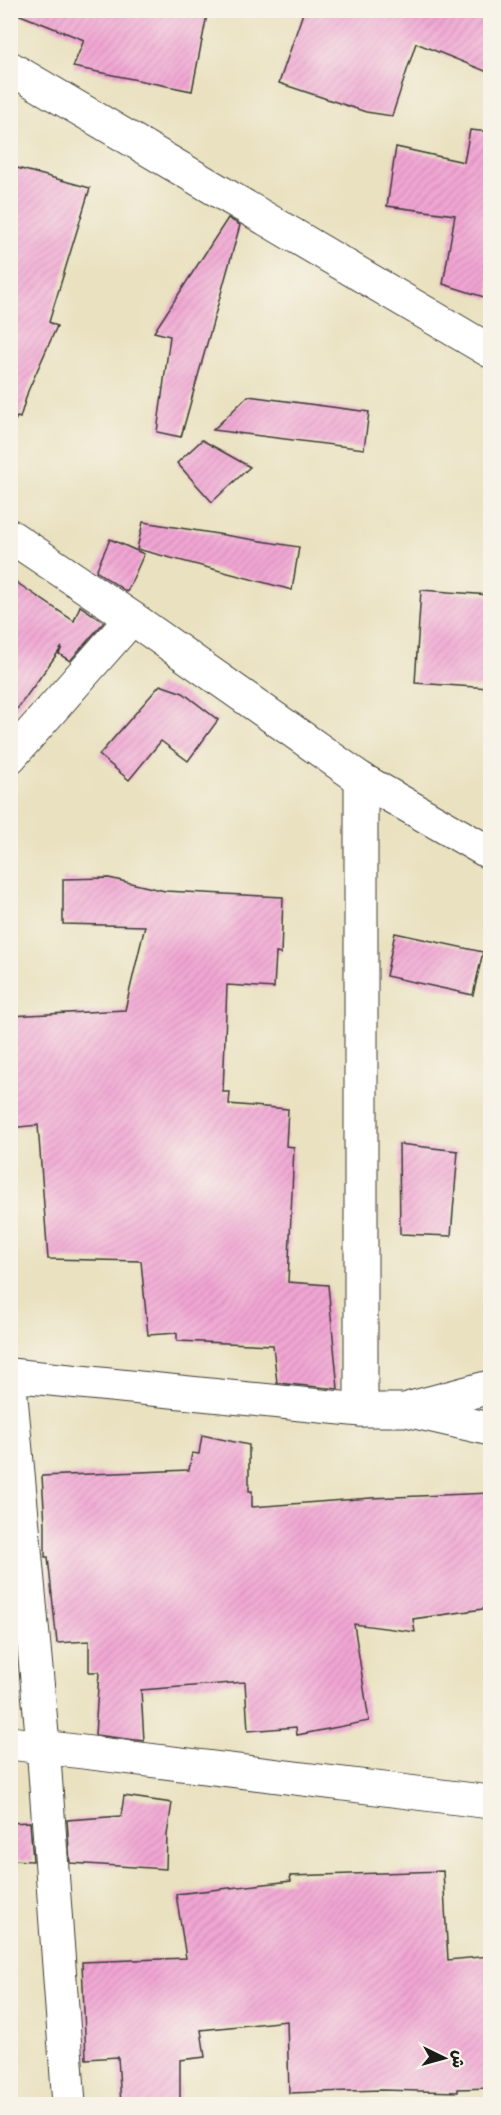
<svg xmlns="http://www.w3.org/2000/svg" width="501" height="2115" viewBox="0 0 501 2115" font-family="'Playpen Sans','Playpen Sans Arabic',sans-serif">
  <defs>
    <pattern id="building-hatch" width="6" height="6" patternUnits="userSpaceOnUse" patternTransform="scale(1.5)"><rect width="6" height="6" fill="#f1a5d3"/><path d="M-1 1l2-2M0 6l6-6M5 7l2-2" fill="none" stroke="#ce8db5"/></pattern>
  </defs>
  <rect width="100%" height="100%" fill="#f7f3e8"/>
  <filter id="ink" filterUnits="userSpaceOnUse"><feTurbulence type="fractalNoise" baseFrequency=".0167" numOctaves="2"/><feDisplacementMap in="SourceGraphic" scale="12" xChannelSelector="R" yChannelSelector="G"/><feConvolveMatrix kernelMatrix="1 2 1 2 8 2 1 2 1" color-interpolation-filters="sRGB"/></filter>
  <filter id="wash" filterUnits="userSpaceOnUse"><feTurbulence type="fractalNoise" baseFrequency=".008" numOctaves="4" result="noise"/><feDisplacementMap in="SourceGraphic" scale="24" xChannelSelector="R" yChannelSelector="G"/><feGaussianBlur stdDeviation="1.35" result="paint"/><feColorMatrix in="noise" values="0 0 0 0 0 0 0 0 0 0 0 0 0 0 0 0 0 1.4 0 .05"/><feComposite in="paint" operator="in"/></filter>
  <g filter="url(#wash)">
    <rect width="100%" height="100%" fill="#e9e1bf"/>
    <g id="blocks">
      <g fill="url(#building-hatch)">
        <polygon points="16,10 208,10 192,91 73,67 84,40 15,13"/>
        <polygon points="304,10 490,10 490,73 416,43 392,116 366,112 279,83"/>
        <polygon points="470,130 490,132 490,299 443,284 455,215 387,206 396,147 464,162"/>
        <polygon points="10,166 90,188 49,322 57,326 28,391 20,418 17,417 10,431"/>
        <polygon points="228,218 240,225 181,437 157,432 170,336 154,332"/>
        <polygon points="248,396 369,412 364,449 213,430"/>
        <polygon points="202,440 250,467 212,502 177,463"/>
        <polygon points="143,522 299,547 292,590 137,549"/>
        <polygon points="110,539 144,554 127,592 96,571"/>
        <polygon points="10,578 74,621 80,606 104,622 70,661 59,654 62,647 10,719"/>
        <polygon points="421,590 490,595 490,688 415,683"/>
        <polygon points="160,685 183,693 218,720 188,761 161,741 129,780 99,755"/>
        <polygon points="109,878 165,891 283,897 281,954 276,953 274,988 227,985 223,1092 230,1092 229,1104 288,1109 286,1146 294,1147 288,1282 328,1285 338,1389 277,1383 273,1345 177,1341 177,1333 148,1335 141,1261 48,1259 38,1125 10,1128 10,1016 125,1010 145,926 63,924 63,879"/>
        <polygon points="395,933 483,952 473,995 386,976"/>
        <polygon points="399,1144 458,1151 451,1236 400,1234"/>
        <polygon points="202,1435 249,1445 249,1491 252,1491 252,1507 371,1498 490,1493 490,1608 413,1619 415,1632 354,1624 369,1721 297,1735 296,1727 248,1731 245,1682 141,1690 144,1741 95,1735 99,1672 89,1672 89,1641 57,1643 48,1557 45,1557 45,1524 42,1476 189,1470 192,1453 199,1454"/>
        <polygon points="124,1796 172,1803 167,1835 166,1869 70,1863 67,1820 121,1816"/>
        <polygon points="30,1822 33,1861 10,1860 10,1823"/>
        <polygon points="443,1871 448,1960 490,1956 490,2088 458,2089 458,2092 381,2090 289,2093 287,2021 201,2030 205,2057 180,2060 180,2104 121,2104 118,2057 86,2059 82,1962 186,1958 176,1894 291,1881 290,1876"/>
      </g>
    </g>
  </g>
  <g filter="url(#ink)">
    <use href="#blocks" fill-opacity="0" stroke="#3b3a34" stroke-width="1.5"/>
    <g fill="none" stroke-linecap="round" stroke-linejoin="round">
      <g stroke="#3b3a34" stroke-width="35">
        <g id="minor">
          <polyline points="10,68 490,351"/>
          <polyline points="10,536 132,618 361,779 490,853"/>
          <polyline points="10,757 132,618"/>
          <polyline points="361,779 361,1410"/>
          <polyline points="10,1375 361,1410 406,1410 490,1429"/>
          <polyline points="10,1386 43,1745 69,2104"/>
          <polyline points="411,1408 490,1387"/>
          <polyline points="10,1743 490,1802"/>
        </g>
      </g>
      <use href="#minor" stroke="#fff" stroke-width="33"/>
    </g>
  </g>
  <rect width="501" height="2115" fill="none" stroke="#f7f3e8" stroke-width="36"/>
  <g transform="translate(444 2058) rotate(95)" stroke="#f7f3e8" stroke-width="4.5" paint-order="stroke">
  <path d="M0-4.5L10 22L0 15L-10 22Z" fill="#1c1c1c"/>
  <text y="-9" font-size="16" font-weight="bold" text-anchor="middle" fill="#1c1c1c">ش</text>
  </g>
</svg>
